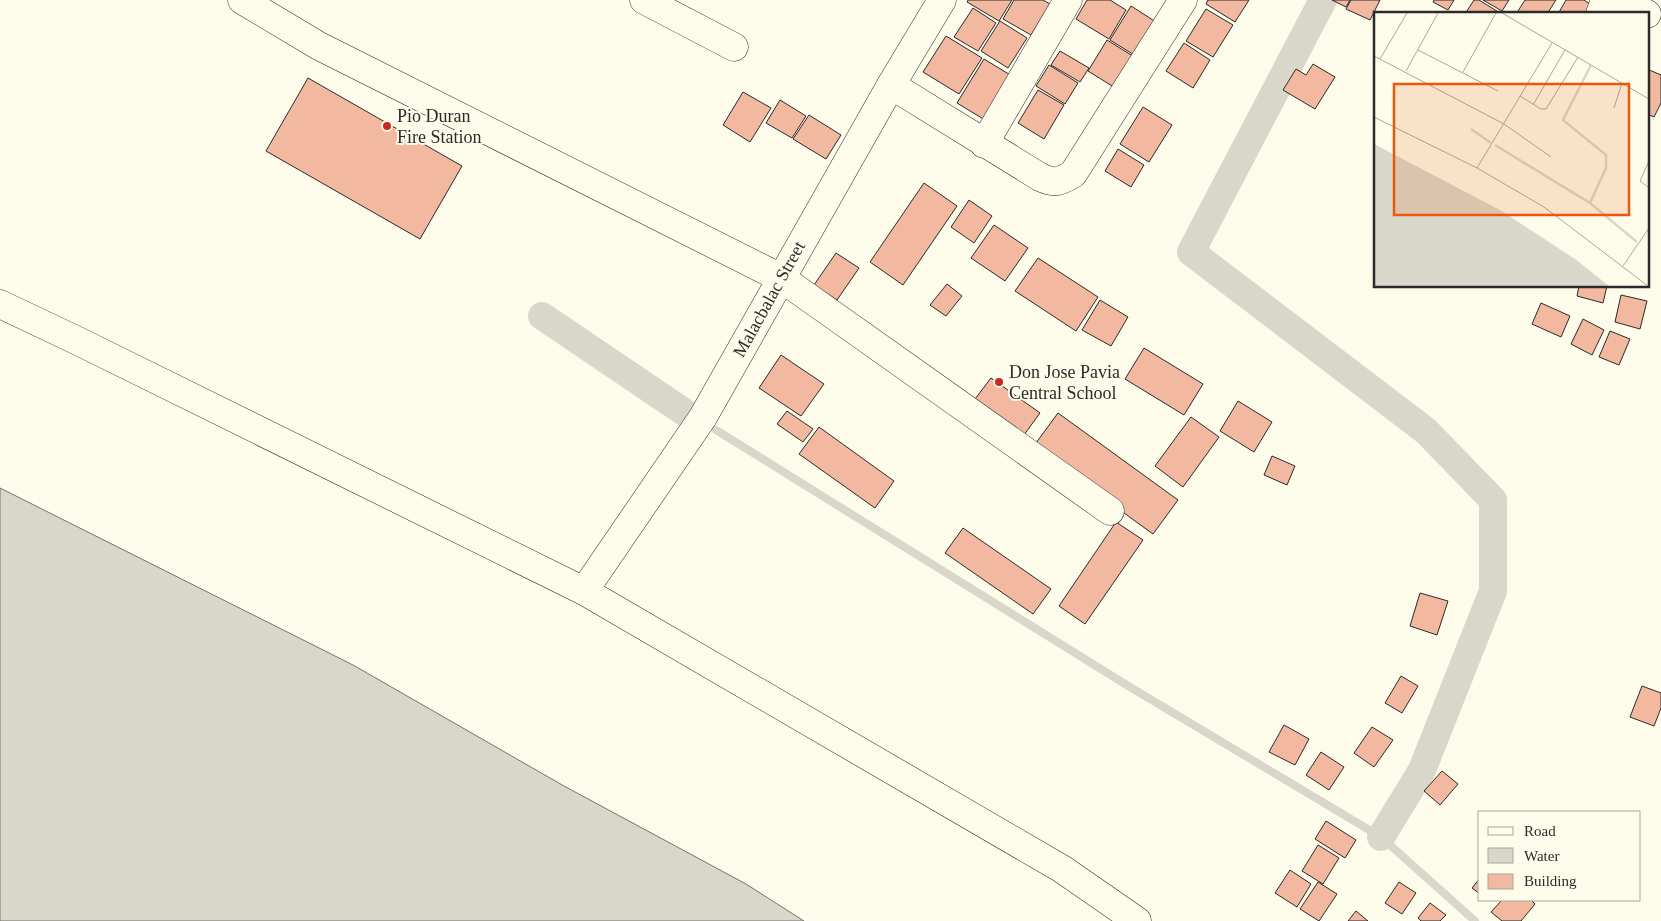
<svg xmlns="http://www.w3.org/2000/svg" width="1661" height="921" viewBox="0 0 1661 921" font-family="Georgia,serif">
  <rect width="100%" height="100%" fill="#fdfbea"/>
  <polygon fill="#d8d7c9" stroke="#74746e" points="0,488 353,665 564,786 746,884 804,921 0,921"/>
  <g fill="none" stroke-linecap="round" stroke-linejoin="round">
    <polyline stroke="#d8d7c9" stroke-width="8" points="716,430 1125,684 1381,837 1475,921"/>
    <g stroke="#d8d7c9" stroke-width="28">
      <polyline points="1323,0 1191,252 1426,431 1493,500 1493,591 1422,770 1381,837"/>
      <polyline points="542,316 684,412"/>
    </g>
  </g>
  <g fill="#f2b8a0" stroke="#2b2b2b">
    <polygon points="968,0 1012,0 999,21 967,2"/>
    <polygon points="1014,0 1043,0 1050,4 1031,35 1003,19"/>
    <polygon points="1087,0 1110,0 1126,10 1109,39 1076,19"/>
    <polygon points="1208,0 1249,0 1235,22 1206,4"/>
    <polygon points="1332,0 1350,0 1346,7"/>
    <polygon points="1351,0 1380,0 1370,20 1346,9"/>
    <polygon points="1434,0 1454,0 1448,10 1433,2"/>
    <polygon points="1474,0 1479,0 1500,13 1465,14"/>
    <polygon points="1483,0 1509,0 1502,11"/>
    <polygon points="1525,0 1556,0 1547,14 1522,14 1518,11"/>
    <polygon points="1566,0 1584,0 1596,8 1593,14 1558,14"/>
    <polygon points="1131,6 1156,22 1136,56 1110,40"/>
    <polygon points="973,8 996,23 978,51 954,37"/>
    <polygon points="1206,9 1233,25 1213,57 1186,41"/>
    <polygon points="1000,21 1027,38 1008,68 981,51"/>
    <polygon points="946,36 982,58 959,94 923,72"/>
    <polygon points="1107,40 1136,58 1117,89 1088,71"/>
    <polygon points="1184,43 1210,60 1193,88 1166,71"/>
    <polygon points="1060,51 1089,68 1080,82 1051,65"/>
    <polygon points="984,59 1012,76 985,120 957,103"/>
    <polygon points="1313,64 1335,77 1315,109 1283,90 1296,69 1306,75"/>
    <polygon points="1049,65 1078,83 1065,104 1036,86"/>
    <polygon points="1647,69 1661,75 1661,103 1654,117 1647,114"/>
    <polygon points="308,78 462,166 420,239 266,151"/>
    <polygon points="1038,90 1064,105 1044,139 1018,123"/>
    <polygon points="743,92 771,108 750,142 723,125"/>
    <polygon points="780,100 806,116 792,138 766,123"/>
    <polygon points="1143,107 1172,125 1149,162 1120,144"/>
    <polygon points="809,115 841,135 826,159 793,139"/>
    <polygon points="1118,149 1144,165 1131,187 1105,171"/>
    <polygon points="924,183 957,206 903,285 870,262"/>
    <polygon points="969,200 992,216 974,243 951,227"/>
    <polygon points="994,225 1028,248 1005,281 971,258"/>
    <polygon points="836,253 859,268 837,300 814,285"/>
    <polygon points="1038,258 1098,297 1076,331 1015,291"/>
    <polygon points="947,284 962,296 946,316 930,305"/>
    <polygon points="1579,286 1607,286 1603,303 1577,296"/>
    <polygon points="1621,295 1647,301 1640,329 1615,322"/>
    <polygon points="1100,300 1128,317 1111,346 1082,330"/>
    <polygon points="1541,303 1570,316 1561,337 1532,324"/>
    <polygon points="1583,319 1604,330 1592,355 1571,344"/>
    <polygon points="1610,331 1630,339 1619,365 1599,357"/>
    <polygon points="1144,348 1203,384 1184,415 1125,379"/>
    <polygon points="781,355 824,384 801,416 759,388"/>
    <polygon points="991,378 1040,413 1021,439 972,403"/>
    <polygon points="1238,401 1272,422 1254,452 1220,431"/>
    <polygon points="787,411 813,429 803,442 777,424"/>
    <polygon points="1058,413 1178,500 1153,534 1033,447"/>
    <polygon points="1191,417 1219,437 1183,487 1155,466"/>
    <polygon points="819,427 894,481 875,508 799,454"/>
    <polygon points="1272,456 1295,466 1287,485 1264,475"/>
    <polygon points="1116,522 1143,540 1085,624 1059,606"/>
    <polygon points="963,528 1051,589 1033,614 945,553"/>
    <polygon points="1420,593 1448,601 1437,635 1410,626"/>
    <polygon points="1401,676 1418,686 1402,713 1385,703"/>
    <polygon points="1642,686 1661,693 1661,708 1654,726 1630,717"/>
    <polygon points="1284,725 1309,739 1295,765 1269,752"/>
    <polygon points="1372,727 1393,740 1374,767 1354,753"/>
    <polygon points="1321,752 1344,767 1329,790 1306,775"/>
    <polygon points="1442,771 1458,784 1440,805 1424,791"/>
    <polygon points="1326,821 1356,840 1345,858 1315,839"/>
    <polygon points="1318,845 1339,858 1323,884 1302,871"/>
    <polygon points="1290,870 1311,884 1297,907 1275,893"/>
    <polygon points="1480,878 1480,894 1472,888"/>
    <polygon points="1318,882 1337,894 1319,921 1300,909"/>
    <polygon points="1399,882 1416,893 1402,914 1385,903"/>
    <polygon points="1502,900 1531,900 1535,904 1521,921 1502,921 1491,912"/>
    <polygon points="1430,903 1446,915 1440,921 1421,921 1418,918"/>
    <polygon points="1356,911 1368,921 1348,921"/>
  </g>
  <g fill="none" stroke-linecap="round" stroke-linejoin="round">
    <g stroke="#2b2b2b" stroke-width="29">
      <g id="minor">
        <polyline points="242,0 319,46 781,278 1110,511"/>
        <polyline points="644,0 734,47"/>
        <polyline points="1600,14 1605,0"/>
        <path d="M891,85L1040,177C1055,184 1059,182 1073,174L1183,0"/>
        <polyline points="984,144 1068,0"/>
        <polyline points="0,304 80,342 584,591 1062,869 1137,921"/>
        <polyline points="584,591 703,417 891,85 942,0"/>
      </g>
    </g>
    <g stroke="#2b2b2b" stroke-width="29">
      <polyline id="major" points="1623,0 1647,14"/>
    </g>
    <use href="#minor" stroke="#fdfbea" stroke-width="28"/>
    <use href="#major" stroke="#fdfbea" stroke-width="28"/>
  </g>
  <g fill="#c62828" stroke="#fdfbea" stroke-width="2">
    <circle cx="387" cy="126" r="5"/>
    <circle cx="999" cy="382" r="5"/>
  </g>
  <g text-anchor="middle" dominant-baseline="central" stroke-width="4" stroke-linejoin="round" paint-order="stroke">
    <g font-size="18" fill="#2b2b2b" stroke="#fdfbea" text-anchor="start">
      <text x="397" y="116">Pio Duran<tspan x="397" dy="21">Fire Station</tspan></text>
      <text x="1009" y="372">Don Jose Pavia<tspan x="1009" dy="21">Central School</tspan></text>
    </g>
    <g font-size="18" fill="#2b2b2b" stroke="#fdfbea">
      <text transform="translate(769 299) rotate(-61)">Malacbalac Street</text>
    </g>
  </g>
  <g transform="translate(1374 12)">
    <rect width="275" height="275" fill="#fdfbea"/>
    <path d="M0,132L126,198L201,247L235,274H0Z" fill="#d8d7c9"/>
    <path fill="none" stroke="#d8d7c9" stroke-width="2.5" d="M97,117L117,131M121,133L216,191L263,230M216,191L232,156V143L189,108L217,53"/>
    <path fill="none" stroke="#a9a89e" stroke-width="1" d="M128,1L275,87M44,38L124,79M0,44L130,112L177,145M6,47L33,1M32,59L64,1M89,60L122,1M146,84L167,97H172L204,45M159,93L191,38M240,96L248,71M0,105L103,156L170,195L274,274M275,149L266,169L275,176M103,156L178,31M249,254L275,216"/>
    <path fill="#e8590c" fill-opacity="0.15" stroke="#e8590c" stroke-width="2.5" d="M20,72H255V203H20Z"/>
    <rect width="275" height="275" fill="none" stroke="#2b2b2b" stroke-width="2.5"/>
  </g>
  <rect x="1478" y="811" width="162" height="90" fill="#fdfbea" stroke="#a9a89e"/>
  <rect x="1488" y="827" width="25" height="8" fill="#fdfbea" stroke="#a9a89e"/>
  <text x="1524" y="836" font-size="15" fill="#2b2b2b">Road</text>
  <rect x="1488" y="848" width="25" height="15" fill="#d8d7c9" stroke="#a9a89e"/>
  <text x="1524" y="861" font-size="15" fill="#2b2b2b">Water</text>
  <rect x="1488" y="874" width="25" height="15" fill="#f2b8a0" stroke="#a9a89e"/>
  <text x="1524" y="886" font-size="15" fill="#2b2b2b">Building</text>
</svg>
